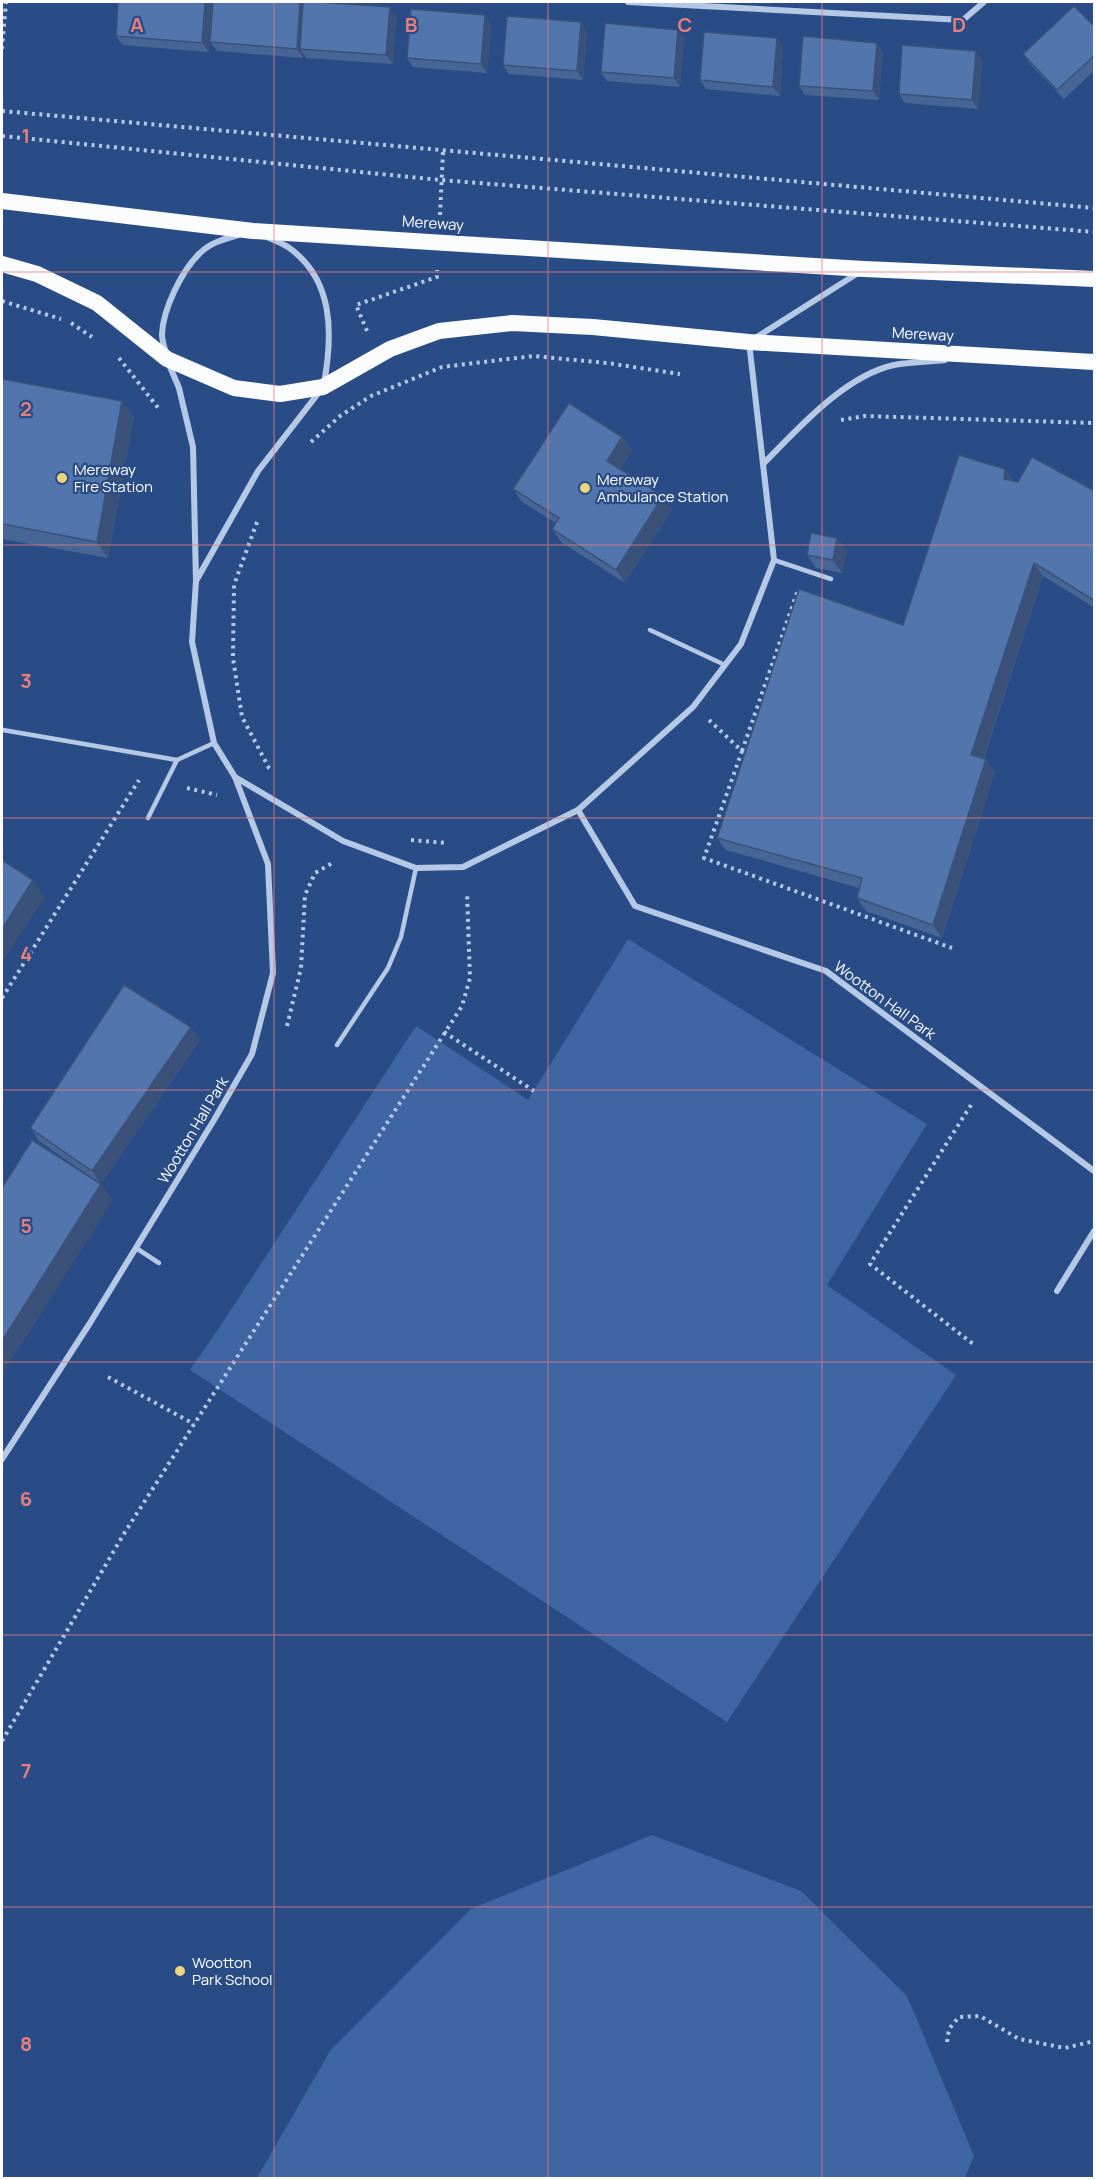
<svg xmlns="http://www.w3.org/2000/svg" width="1096" height="2180" viewBox="0 0 1096 2180" font-family="Manrope,sans-serif">
  <rect width="100%" height="100%" fill="#2a4c86"/>
  <g fill="#3f65a2">
    <polygon points="628,939 927,1124 827,1285 956,1375 727,1722 190,1370 221,1325 416,1026 528,1100"/>
    <polygon points="652,1835 801,1891 907,1996 974,2156 965,2178 257,2178 330,2051 471,1909"/>
  </g>
  <g fill="none" stroke-linecap="round" stroke-linejoin="round">
    <g stroke="#b5c9e7" stroke-width="4" stroke-dasharray="3 4.5" stroke-linecap="butt">
      <polyline points="2,49 6,2"/>
      <polyline points="2,111 1094,208"/>
      <polyline points="2,136 441,180 1094,232"/>
      <polyline points="440,215 443,152"/>
      <polyline points="2,301 61,319"/>
      <polyline points="71,323 92,337"/>
      <polyline points="367,331 356,305 437,277 437,270"/>
      <polyline points="119,358 159,409"/>
      <polyline points="841,420 865,416 1094,423"/>
      <polyline points="311,442 340,416 371,396 442,367 533,356 607,363 680,374"/>
      <polyline points="257,522 234,585 233,658 242,717 269,768 273,771"/>
      <polyline points="709,720 742,751 704,858 952,948"/>
      <polyline points="742,751 798,590"/>
      <polyline points="187,788 217,795"/>
      <polyline points="411,840 446,843"/>
      <polyline points="2,998 139,780"/>
      <polyline points="287,1026 301,968 305,895 315,873 334,862"/>
      <polyline points="444,1032 534,1091"/>
      <polyline points="971,1105 870,1264 973,1344"/>
      <polyline points="108,1377 194,1424"/>
      <polyline points="2,1741 125,1532 462,1006 470,978 467,892"/>
      <polyline points="947,2042 949,2029 959,2017 980,2016 1019,2039 1065,2048 1094,2041"/>
    </g>
    <g stroke="#b5c9e7" stroke-width="4.5">
      <polyline points="774,560 831,579"/>
      <polyline points="650,630 725,665"/>
      <polyline points="3,730 177,760"/>
      <polyline points="148,818 177,760 214,743"/>
      <polyline points="337,1045 388,968 401,937 416,868"/>
      <polyline points="136,1248 159,1263"/>
    </g>
    <g stroke="#b5c9e7" stroke-width="6">
      <polyline points="628,2 963,20 984,2"/>
      <path d="M267,237C274,240 282,243 288,247C334,279 333,334 324,383"/>
      <path d="M166,352C164,347 162,340 162,334C163,309 182,270 200,253C210,243 224,239 238,235"/>
      <polyline points="168,362 179,388 193,447 196,581 192,642 214,743 235,777 343,841 416,868 463,867 578,810 693,707 741,644 774,560 749,342 858,273"/>
      <path d="M763,464C798,429 844,376 894,365C911,362 929,362 945,360"/>
      <polyline points="196,581 258,471 320,391"/>
      <polyline points="578,810 635,906 826,971 1094,1171"/>
      <polyline points="1057,1291 1094,1231"/>
      <polyline points="2,1459 90,1323 214,1120 252,1054 273,973 268,864 235,777"/>
    </g>
    <g stroke="#fbfcfe" stroke-width="16">
      <polyline points="2,201 253,231 864,269 1094,279"/>
      <polyline points="2,264 37,274 97,303 167,359 234,388 280,394 323,387 390,349 439,331 512,323 593,327 749,342 1094,362"/>
    </g>
  </g>
  <g fill="#476595">
    <polygon points="118,2 211,2 212,3 209,52 122,45 116,36"/>
    <polygon points="213,2 301,2 303,4 396,16 393,64 306,58 303,53 303,58 217,51 210,42"/>
    <polygon points="491,24 487,73 413,67 407,58"/>
    <polygon points="1095,27 1095,70 1064,99 1029,63 1023,54"/>
    <polygon points="587,31 583,80 509,74 503,65"/>
    <polygon points="684,39 680,87 607,81 601,72"/>
    <polygon points="783,47 780,96 706,89 700,80"/>
    <polygon points="883,52 879,100 805,95 799,86"/>
    <polygon points="982,60 978,109 905,103 899,94"/>
    <polygon points="2,379 122,401 134,417 108,558 2,539"/>
    <polygon points="622,437 632,450 620,469 672,509 625,583 561,542 552,529 556,523 522,502 513,489"/>
    <polygon points="1005,469 1013,481 1095,491 1095,608 1043,576 984,758 995,772 942,938 866,911 857,898 859,888 726,850 717,838 903,625"/>
    <polygon points="837,538 847,551 842,573 816,568 807,555"/>
    <polygon points="200,1040 101,1184 39,1141 30,1128"/>
  </g>
  <g fill="#3a5279">
    <polygon points="205,2 211,2 212,3 209,52 202,43"/>
    <polygon points="300,2 307,9 300,49 303,53 303,58 297,49"/>
    <polygon points="390,7 396,16 393,64 386,55"/>
    <polygon points="485,15 491,24 487,73 481,64"/>
    <polygon points="581,22 587,31 583,80 577,71"/>
    <polygon points="678,30 684,39 680,87 674,78"/>
    <polygon points="777,38 783,47 780,96 773,87"/>
    <polygon points="877,43 883,52 879,100 873,91"/>
    <polygon points="976,51 982,60 978,109 972,100"/>
    <polygon points="122,401 134,417 108,558 97,542"/>
    <polygon points="622,437 632,450 616,474 607,461"/>
    <polygon points="1005,469 1014,482 1004,479"/>
    <polygon points="663,496 672,509 625,583 616,570"/>
    <polygon points="837,538 847,551 842,573 833,560"/>
    <polygon points="1034,563 1043,576 980,768 971,755"/>
    <polygon points="986,759 995,772 942,938 933,925"/>
    <polygon points="33,880 45,897 2,962 2,929"/>
    <polygon points="191,1027 200,1040 101,1184 92,1171"/>
    <polygon points="101,1184 113,1200 2,1375 2,1341"/>
  </g>
  <g fill="#5375ad" stroke="#3a5279" stroke-width="1.5">
    <polygon points="118,2 205,2 202,43 116,36"/>
    <polygon points="213,2 300,2 297,49 210,42"/>
    <polygon points="303,2 318,2 390,7 386,55 300,49"/>
    <polygon points="1074,6 1095,27 1095,55 1057,90 1023,54"/>
    <polygon points="411,9 485,15 481,64 407,58"/>
    <polygon points="507,16 581,22 577,71 503,65"/>
    <polygon points="605,23 678,30 674,78 601,72"/>
    <polygon points="704,32 777,38 773,87 700,80"/>
    <polygon points="803,36 877,43 873,91 799,86"/>
    <polygon points="902,45 976,51 972,100 899,94"/>
    <polygon points="2,379 122,401 97,542 2,524"/>
    <polygon points="569,403 622,437 607,461 663,496 616,570 552,529 559,518 513,489"/>
    <polygon points="959,455 1005,469 1004,479 1018,482 1032,457 1095,491 1095,601 1034,563 971,755 986,759 933,925 857,898 862,878 717,838 799,589 903,625"/>
    <polygon points="811,533 837,538 833,560 807,555"/>
    <polygon points="2,860 33,880 2,929"/>
    <polygon points="124,985 191,1027 92,1171 30,1128"/>
    <polygon points="32,1140 101,1184 2,1341 2,1188"/>
  </g>
  <path fill="none" stroke="#e67e7e" stroke-width="1.5" stroke-opacity="0.55" d="M274,2V2178M548,2V2178M822,2V2178M2,272H1094M2,545H1094M2,818H1094M2,1090H1094M2,1362H1094M2,1635H1094M2,1907H1094"/>
  <g fill="#eed47d" stroke="#2a4c86" stroke-width="2">
    <circle cx="62" cy="478" r="6"/>
    <circle cx="585" cy="488" r="6"/>
    <circle cx="180" cy="1971" r="6"/>
  </g>
  <g text-anchor="middle" dominant-baseline="central" stroke-width="4.5" stroke-linejoin="round" paint-order="stroke">
    <g font-size="15" fill="#fff" stroke="#2a4c86">
      <text transform="translate(433 223) rotate(4)">Mereway</text>
      <text transform="translate(923 334) rotate(3)">Mereway</text>
      <text transform="translate(885 1000) rotate(36)">Wootton Hall Park</text>
      <text transform="translate(193 1130) rotate(-59)">Wootton Hall Park</text>
    </g>
    <g font-size="15" fill="#fff" stroke="#2a4c86" text-anchor="start">
      <text x="74" y="469">Mereway<tspan x="74" dy="17">Fire Station</tspan></text>
      <text x="597" y="479">Mereway<tspan x="597" dy="17">Ambulance Station</tspan></text>
      <text x="192" y="1962">Wootton<tspan x="192" dy="17">Park School</tspan></text>
    </g>
  </g>
  <g font-size="20" text-anchor="middle" font-weight="bold" fill="#e67e7e" stroke="#2a4c86" stroke-width="4.5" stroke-linejoin="round" paint-order="stroke">
    <text x="137" y="32">A</text>
    <text x="411" y="32">B</text>
    <text x="685" y="32">C</text>
    <text x="959" y="32">D</text>
    <text x="26" y="143">1</text>
    <text x="26" y="416">2</text>
    <text x="26" y="688">3</text>
    <text x="26" y="961">4</text>
    <text x="26" y="1233">5</text>
    <text x="26" y="1506">6</text>
    <text x="26" y="1778">7</text>
    <text x="26" y="2051">8</text>
  </g>
  <rect width="1096" height="2180" fill="none" stroke="#ffffff" stroke-width="6"/>
</svg>
